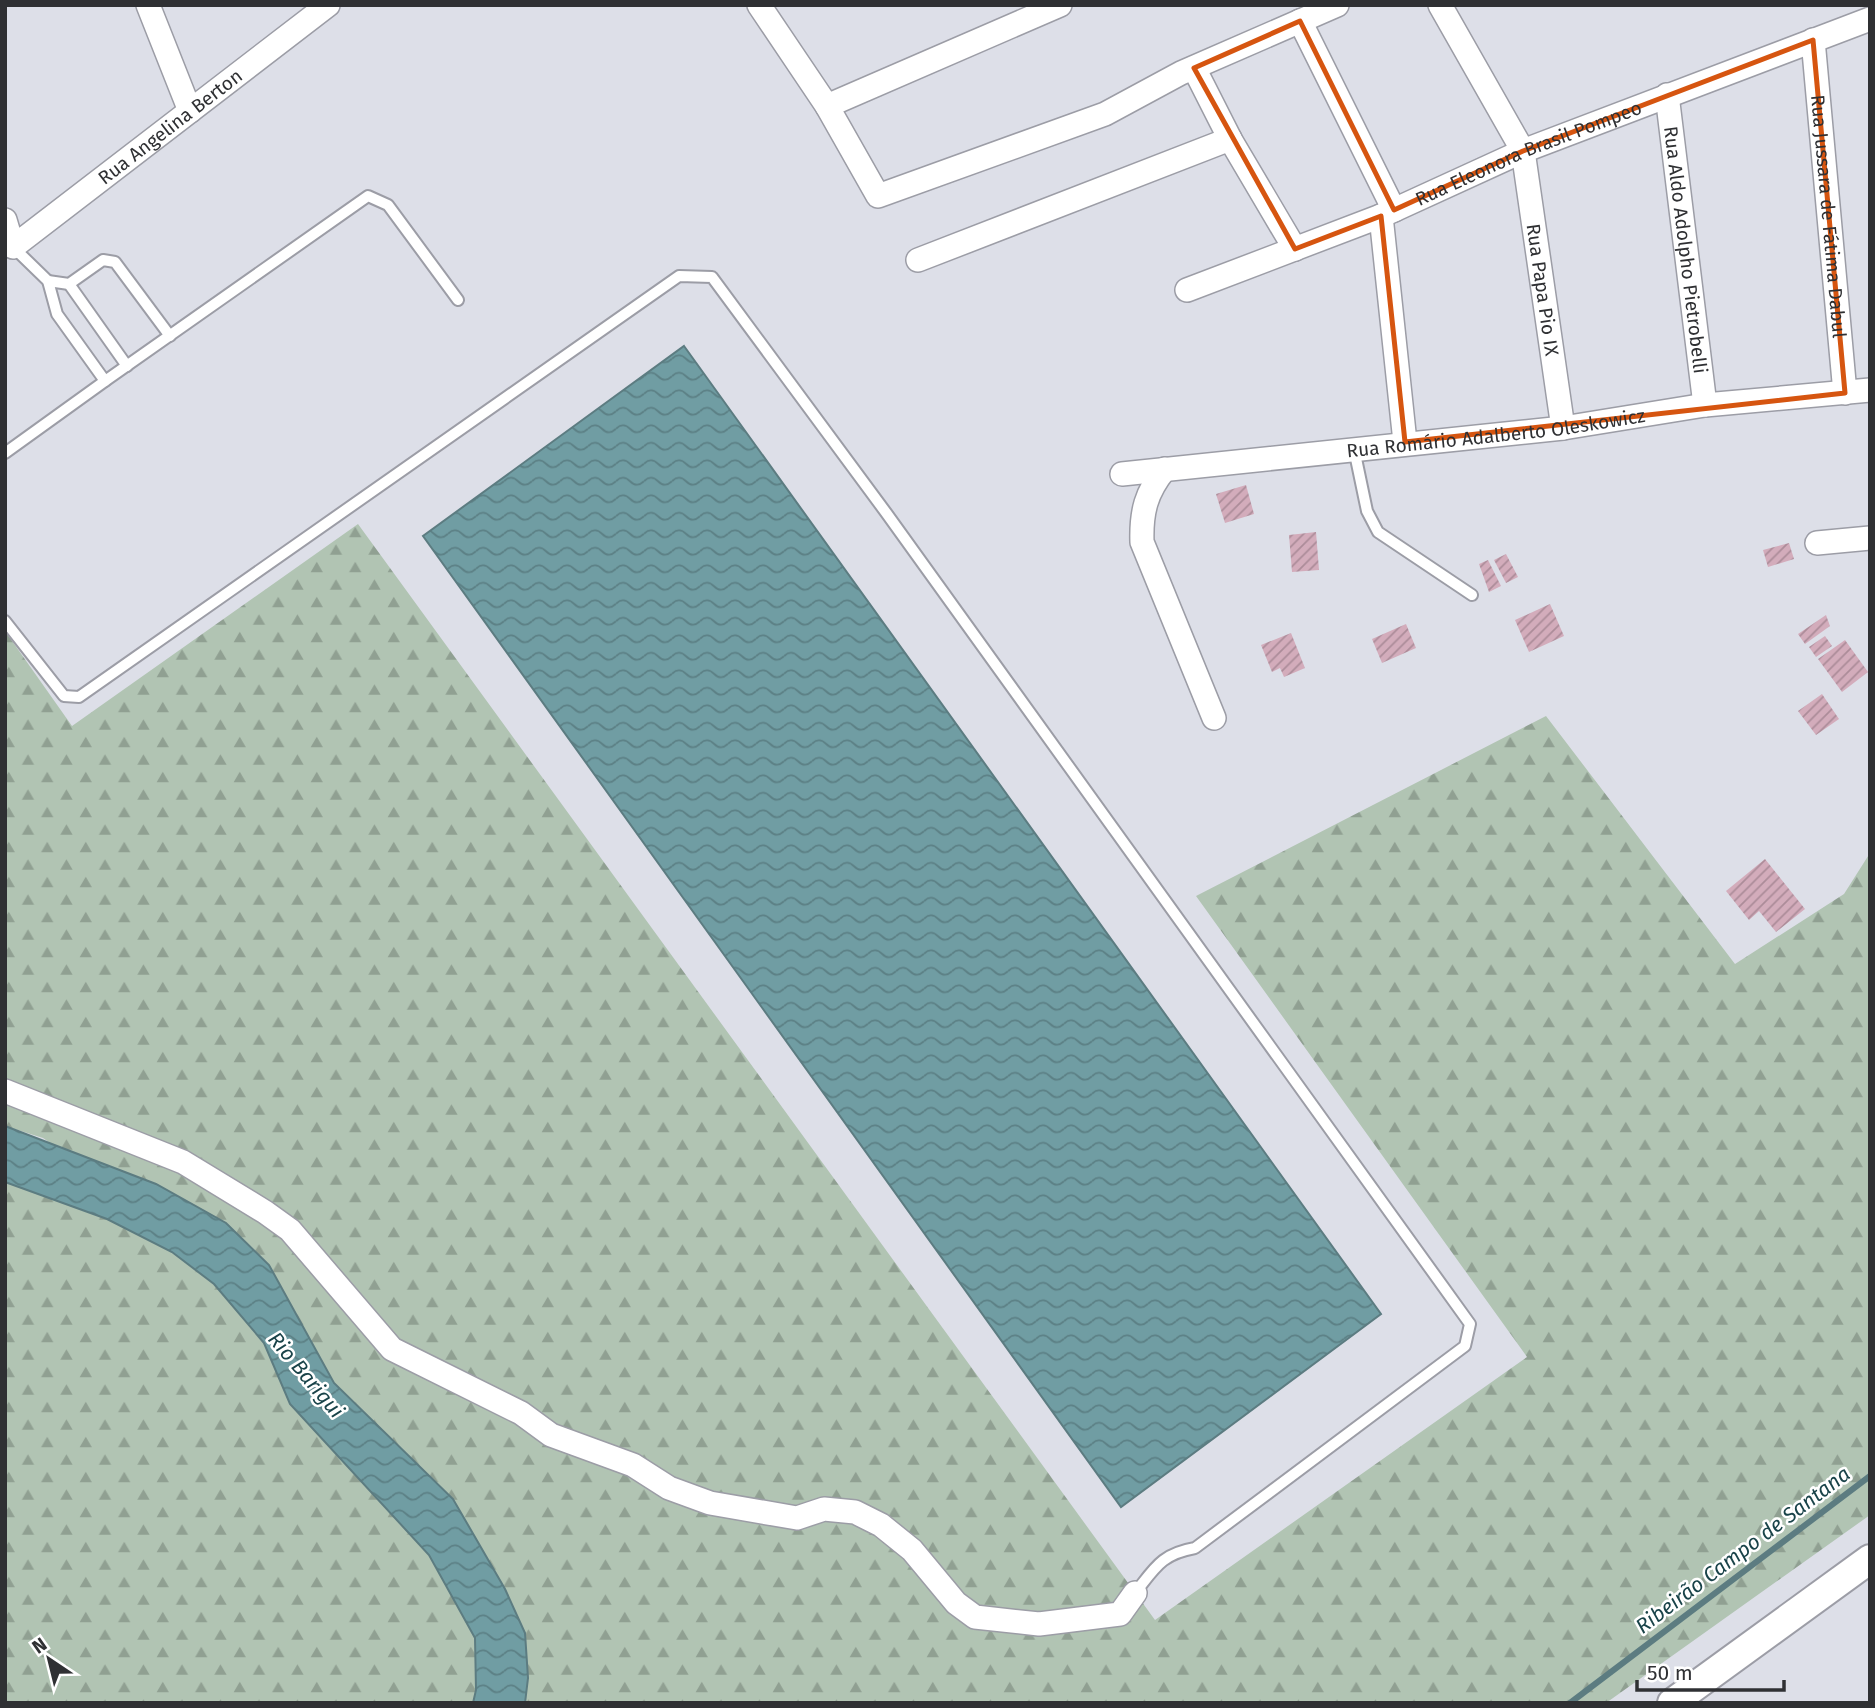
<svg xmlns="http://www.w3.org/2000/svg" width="1875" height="1708" viewBox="0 0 1875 1708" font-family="'Fira Sans',sans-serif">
  <defs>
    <pattern id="forest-firs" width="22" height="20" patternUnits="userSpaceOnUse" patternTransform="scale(1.75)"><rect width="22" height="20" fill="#b1c4b3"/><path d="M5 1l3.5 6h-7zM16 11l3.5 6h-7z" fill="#90a092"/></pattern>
    <pattern id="water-waves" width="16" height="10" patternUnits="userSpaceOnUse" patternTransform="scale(1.75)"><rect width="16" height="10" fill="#709da3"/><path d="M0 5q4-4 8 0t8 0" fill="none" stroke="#5c8085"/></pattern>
    <pattern id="building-hatch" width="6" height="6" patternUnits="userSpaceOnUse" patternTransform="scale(1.75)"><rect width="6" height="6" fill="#d3acbb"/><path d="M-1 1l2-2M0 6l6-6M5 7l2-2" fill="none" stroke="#ac8c99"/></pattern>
  </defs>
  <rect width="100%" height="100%" fill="#dddfe8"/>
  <g fill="url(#forest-firs)">
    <polygon points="358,524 1155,1620 1527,1357 1196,896 1546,716 1735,964 1844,894 1870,853 1870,1515 1606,1703 525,1703 528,1678 505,1589 453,1500 334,1383 294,1310 43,1138 5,1126 5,631 72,726"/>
    <polygon points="5,1182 107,1219 172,1252 214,1284 264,1343 290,1404 429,1555 475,1638 476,1690 473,1703 5,1703"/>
  </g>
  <g fill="url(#water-waves)" stroke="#5c7c81" stroke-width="2">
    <polygon points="684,346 1381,1314 1121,1507 423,536"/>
    <polygon points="5,1126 156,1184 226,1223 269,1265 334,1383 453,1499 505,1589 525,1633 528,1678 525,1703 473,1703 476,1690 475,1638 429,1555 290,1404 264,1343 214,1284 172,1252 107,1219 5,1182"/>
  </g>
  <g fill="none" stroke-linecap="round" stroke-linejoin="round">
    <polyline stroke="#5c7c81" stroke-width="6" points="1570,1703 1870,1476"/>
  </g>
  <g fill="url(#building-hatch)">
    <polygon points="1246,485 1254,514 1225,523 1216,494"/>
    <polygon points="1316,532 1319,570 1292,572 1289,535"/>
    <polygon points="1789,543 1794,559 1768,567 1763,550"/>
    <polygon points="1506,554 1518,577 1506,583 1494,560"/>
    <polygon points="1488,560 1501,586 1489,592 1479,564"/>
    <polygon points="1550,604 1564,636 1529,652 1515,620"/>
    <polygon points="1826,615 1830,626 1805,644 1798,634"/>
    <polygon points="1406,624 1416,648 1382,663 1372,639"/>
    <polygon points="1291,633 1305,668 1284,677 1280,668 1272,672 1261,645"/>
    <polygon points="1825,636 1832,646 1816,657 1809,647"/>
    <polygon points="1845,640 1868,672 1842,692 1818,659"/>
    <polygon points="1822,694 1839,719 1816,735 1798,711"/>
    <polygon points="1765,859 1805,909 1776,932 1759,911 1749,920 1726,891"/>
  </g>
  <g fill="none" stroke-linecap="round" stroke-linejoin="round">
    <g stroke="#9c9da6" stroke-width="14">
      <g id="service">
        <polyline points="48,281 69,284 103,260 115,262 170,336"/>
        <polyline points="69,284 127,366"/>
        <polyline points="105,381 368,196 388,205 458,300"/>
        <polyline points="1354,449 1367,511 1378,532 1472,595"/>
        <polyline points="5,453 105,381 57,314 48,281 13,247"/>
        <path d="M5,621L64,696L79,697L679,276L712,277L887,514L1470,1324L1465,1346L1195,1548C1161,1554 1155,1568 1135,1593"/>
      </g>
    </g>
    <g stroke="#9c9da6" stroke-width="26">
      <g id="minor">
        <polyline points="148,5 190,111"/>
        <polyline points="759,5 827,106 878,196 1105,114 1181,73 1337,5"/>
        <path id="s1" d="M1440,5L1523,151L1563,428"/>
        <polyline points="1300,21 1394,210"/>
        <path id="s2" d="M1813,40L1845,393"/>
        <polyline points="1194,68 1230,139 1295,249"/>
        <path id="s3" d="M1667,95L1705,405"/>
        <polyline points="827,106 1060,5"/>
        <polyline points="1381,216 1405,442"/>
        <path id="s4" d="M5,220L13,247L328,5"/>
        <polyline points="918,260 1230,139"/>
        <path id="s5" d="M1187,290L1381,216L1523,151L1870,19"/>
        <path d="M1165,469C1146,492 1141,512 1142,542L1214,718"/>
        <path id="s6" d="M1122,474L1563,428L1705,405L1870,390"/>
        <polyline points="1817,543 1870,538"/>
        <polyline points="5,1091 183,1162 265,1212 290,1230 392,1349 521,1413 551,1435 633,1465 669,1488 710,1503 797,1518 824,1509 855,1512 881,1525 912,1550 956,1603 975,1617 1039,1624 1120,1614 1135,1593"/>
      </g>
    </g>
    <g stroke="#9c9da6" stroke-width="32">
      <polyline id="tertiary" points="1672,1703 1870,1559"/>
    </g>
    <use href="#service" stroke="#fff" stroke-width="10"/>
    <use href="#minor" stroke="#fff" stroke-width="23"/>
    <use href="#tertiary" stroke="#fff" stroke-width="28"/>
  </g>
  <path fill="none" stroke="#d65510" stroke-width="5" stroke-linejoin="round" d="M1300,21L1394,210L1523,151L1813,40L1845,393L1405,442L1381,216L1295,249L1194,68Z"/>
  <g text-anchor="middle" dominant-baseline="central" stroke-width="5" stroke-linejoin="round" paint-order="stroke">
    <g font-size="19" fill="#2f3033" stroke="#fff">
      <text stroke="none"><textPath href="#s4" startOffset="226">Rua Angelina Berton</textPath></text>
      <text stroke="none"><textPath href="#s5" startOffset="368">Rua Eleonora Brasil Pompeo</textPath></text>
      <text stroke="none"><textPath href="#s2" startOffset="177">Rua Jussara de Fátima Dabul</textPath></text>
      <text stroke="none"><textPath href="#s3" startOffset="156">Rua Aldo Adolpho Pietrobelli</textPath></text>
      <text stroke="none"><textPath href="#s1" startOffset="308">Rua Papa Pio IX</textPath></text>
      <text stroke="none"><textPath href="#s6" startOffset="376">Rua Romário Adalberto Oleskowicz</textPath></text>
    </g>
    <g font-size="21" font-style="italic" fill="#194349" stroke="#fff">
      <text transform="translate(306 1375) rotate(50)">Rio Barigui</text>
      <text transform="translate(1743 1550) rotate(-37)">Ribeirão Campo de Santana</text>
    </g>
  </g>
  <rect width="1875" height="1708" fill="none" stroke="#2f3033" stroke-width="14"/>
  <g transform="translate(49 1659) rotate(325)" stroke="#ffffff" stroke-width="5" paint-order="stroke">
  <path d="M0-5L12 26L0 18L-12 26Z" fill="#2f3033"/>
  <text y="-10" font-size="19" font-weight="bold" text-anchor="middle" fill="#2f3033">N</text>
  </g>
  <path d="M1637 1680v10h147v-10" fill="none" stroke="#2f3033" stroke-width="3.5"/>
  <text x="1647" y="1680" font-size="21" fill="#2f3033" stroke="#ffffff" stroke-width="5" paint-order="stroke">50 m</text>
</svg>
